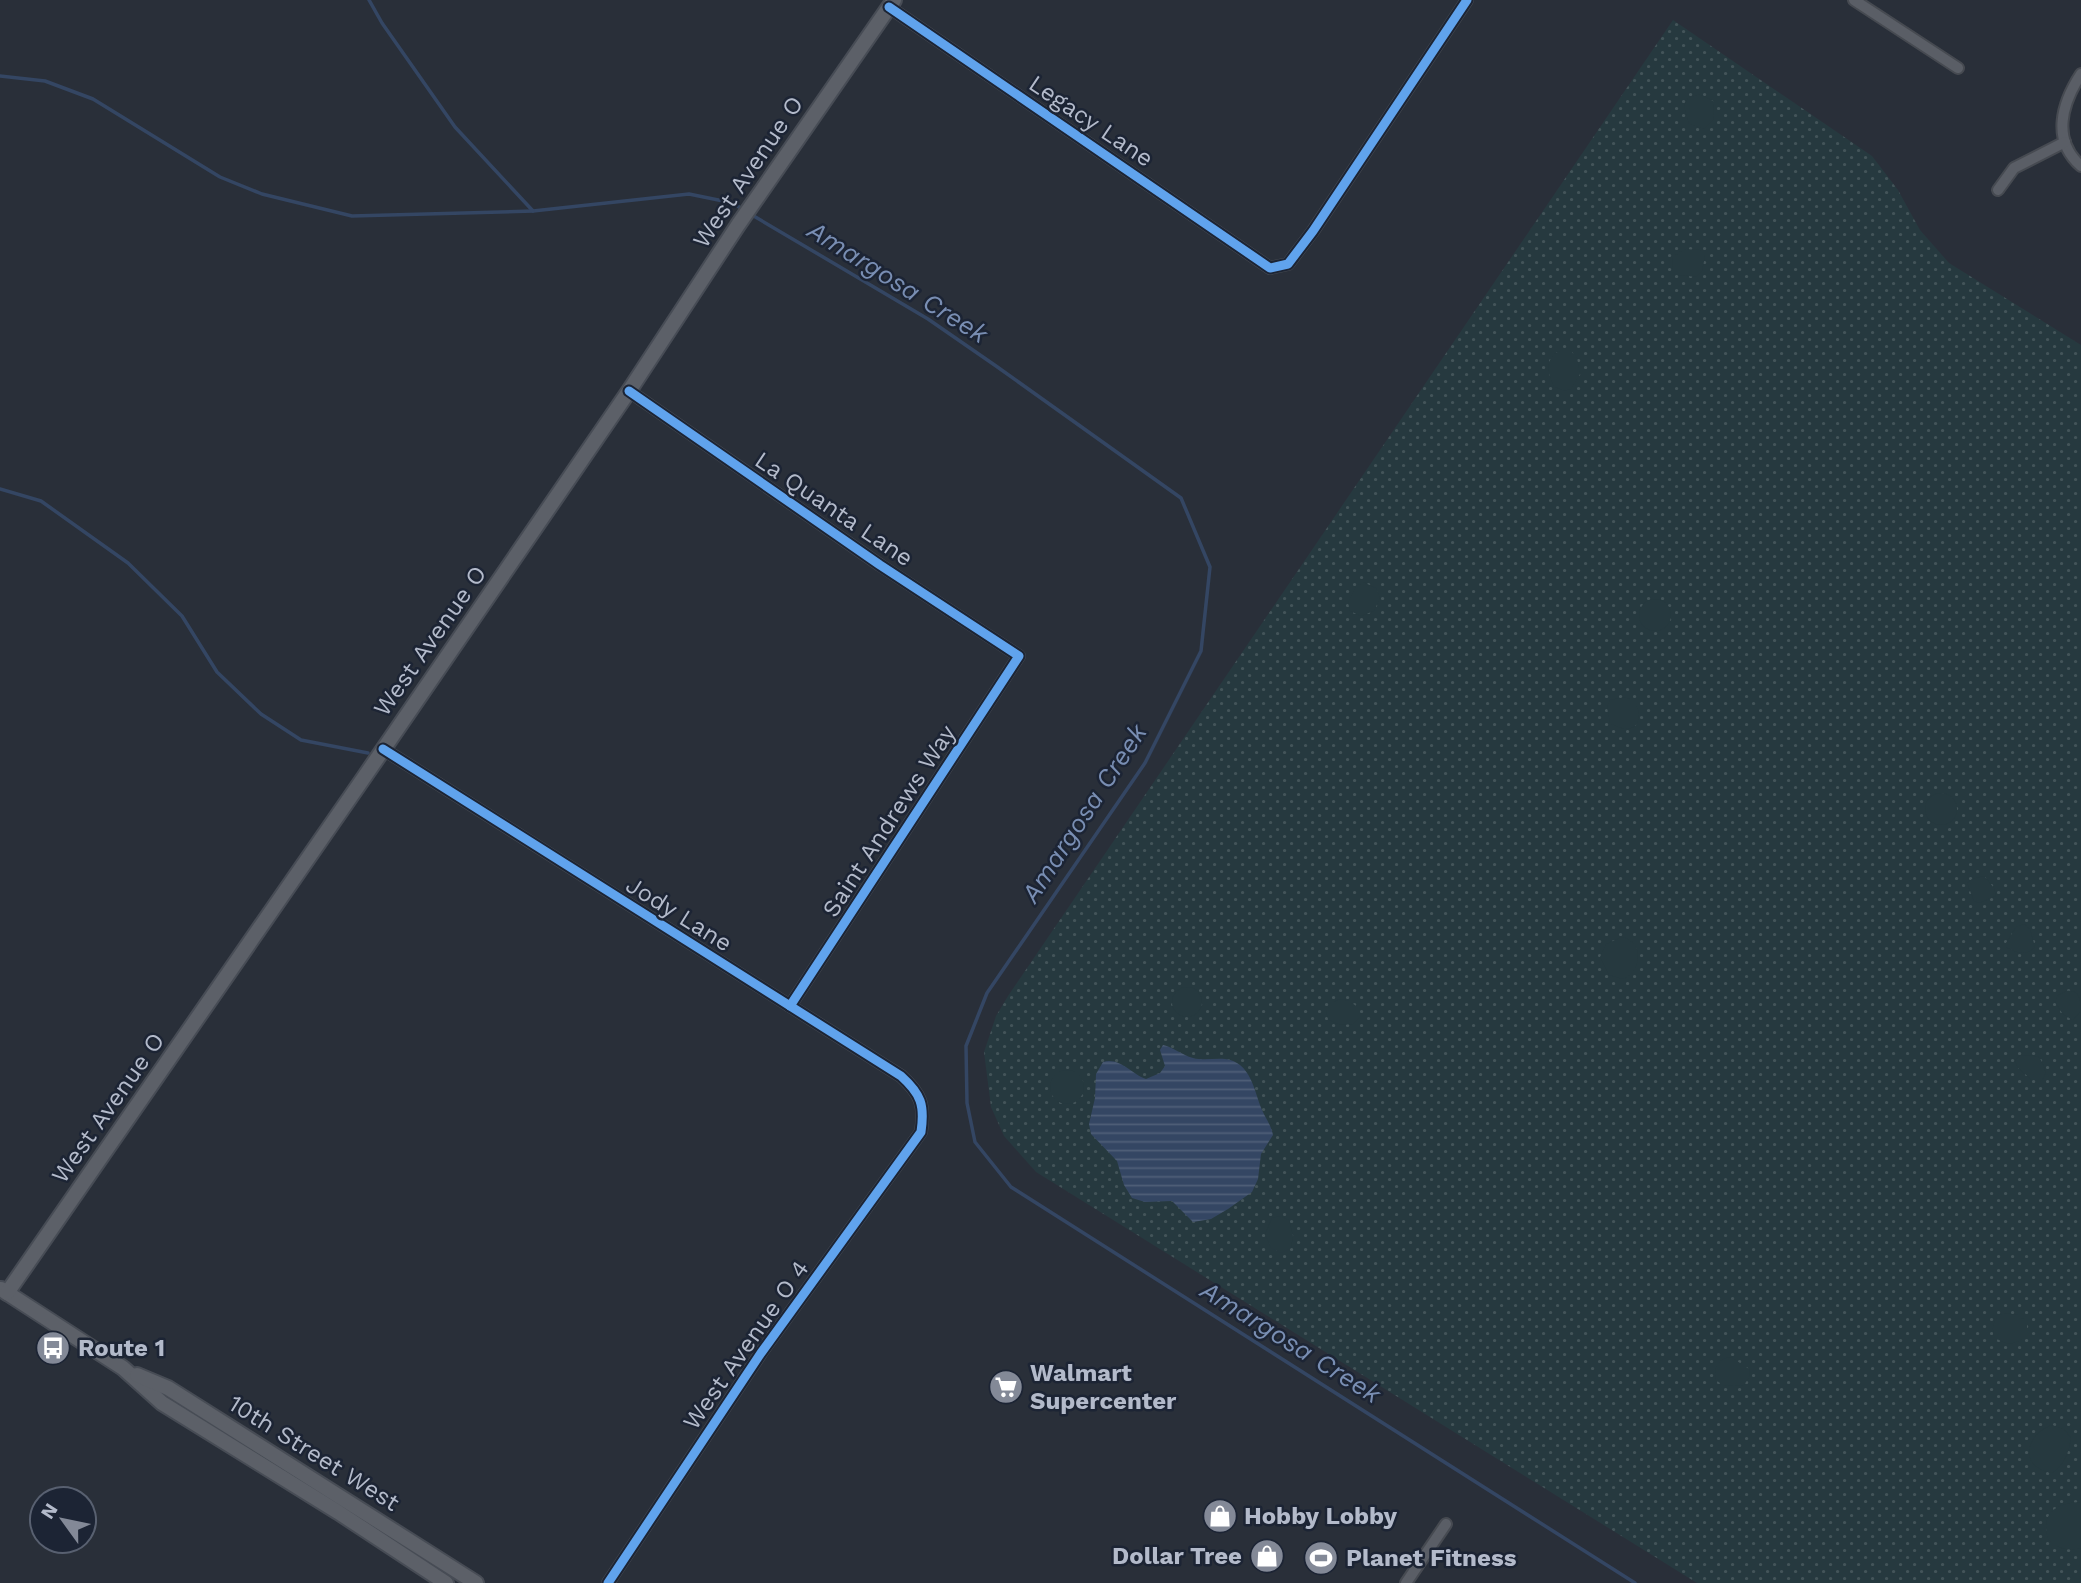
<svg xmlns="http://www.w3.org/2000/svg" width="2081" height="1583" viewBox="0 0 2081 1583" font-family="'Work Sans',sans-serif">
  <defs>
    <pattern id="grass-dots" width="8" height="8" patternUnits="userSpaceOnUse" patternTransform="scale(1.75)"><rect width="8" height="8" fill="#26393f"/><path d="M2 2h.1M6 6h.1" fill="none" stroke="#435459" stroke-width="1.8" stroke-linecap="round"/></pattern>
    <pattern id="water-rules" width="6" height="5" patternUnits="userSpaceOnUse" patternTransform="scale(1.75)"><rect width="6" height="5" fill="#344663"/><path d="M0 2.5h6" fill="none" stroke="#4f5f78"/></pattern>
  </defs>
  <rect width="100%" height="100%" fill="#292f39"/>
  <polygon fill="url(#grass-dots)" points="1673,20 1872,156 1898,190 1920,230 1949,263 2081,345 2081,1583 1697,1583 1036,1172 1004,1136 991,1107 984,1052 996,1016 1008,996"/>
  <g fill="#26393f">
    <polygon points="1700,94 1713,101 1714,119 1704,129 1689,124 1684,106 1688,98"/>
    <polygon points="1684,249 1700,250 1705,256 1702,271 1696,277 1679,275 1672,269 1673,257"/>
    <path d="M1561,350H1570L1577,358L1580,374L1571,389L1563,391L1554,386C1546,371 1545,358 1561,350Z"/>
    <polygon points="1363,582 1376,588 1380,598 1374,611 1361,616 1350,611 1348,602 1356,587"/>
    <circle cx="1655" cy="615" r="16"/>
    <path d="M1626,697C1637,704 1643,713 1636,725C1628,732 1619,728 1610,723L1607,707L1610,700Z"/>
    <circle cx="1941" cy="809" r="16"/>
    <polygon points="1984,876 1994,888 1996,896 1979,903 1974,901 1967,883 1972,879"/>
    <path d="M2024,924L2030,929L2035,947C2026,957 2016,953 2006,947V943L2016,927Z"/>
    <path d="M1622,937C1644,941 1642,972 1623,979L1609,975L1600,957L1606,944Z"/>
    <circle cx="1187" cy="1002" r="15"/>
    <path d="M2066,991C2080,989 2081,1001 2081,1012L2072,1020L2062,1013L2055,1002L2057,996Z"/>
    <path d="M1342,999L1349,1001L1359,1008V1018L1353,1024L1339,1025L1328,1019L1326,1011C1330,1005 1335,999 1342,999Z"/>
    <path d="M2020,1055C2040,1057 2039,1052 2046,1073L2042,1080H2032L2018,1068L2015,1061Z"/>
    <circle cx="1067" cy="1087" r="17"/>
    <polygon points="1280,1216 1289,1220 1293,1236 1291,1248 1281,1253 1271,1248 1265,1234 1272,1218"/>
    <path d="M2004,1313L2018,1315L2027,1322V1334C2017,1345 2005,1347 1994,1336C1991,1326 1994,1317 2004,1313Z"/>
    <path d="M1731,1357L1749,1369L1750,1376L1744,1385L1724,1386L1716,1380C1712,1368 1720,1358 1731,1357Z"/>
    <path d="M2052,1425L2064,1429L2071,1438C2069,1452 2064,1466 2052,1473C2019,1468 2024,1435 2052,1425Z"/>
    <path d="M2081,1502V1548C2068,1551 2057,1549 2048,1539C2040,1512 2057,1503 2081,1502Z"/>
  </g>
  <path fill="url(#water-rules)" d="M1163,1045C1173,1047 1182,1055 1193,1058C1204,1061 1214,1058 1225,1059C1251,1062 1254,1091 1262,1110C1266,1119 1271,1125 1273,1135L1261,1154L1258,1179L1252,1192L1228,1209L1211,1219L1193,1222L1172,1201L1145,1202L1132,1198L1124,1185L1117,1161L1091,1134L1089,1124L1095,1098L1096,1074L1103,1062C1120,1057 1131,1074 1146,1079L1160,1073L1165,1066L1160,1050Z"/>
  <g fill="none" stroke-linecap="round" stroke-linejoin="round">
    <g stroke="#344663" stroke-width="3.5">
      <polyline points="369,0 382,23 455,127 533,211 689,194 733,203 745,211"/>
      <polyline points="0,76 45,81 93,99 220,177 262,194 352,216 533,211"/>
      <polyline points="752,215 928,319 996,366 1181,498 1210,567 1201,651 1145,763 987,993 966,1046 967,1103 975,1142 1011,1187 1635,1583"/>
      <polyline points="0,489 41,501 128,563 182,616 217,672 261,714 301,740 368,753"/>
    </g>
    <g stroke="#464a51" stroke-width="14">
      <g id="minor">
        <polyline points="1854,0 1958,68"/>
        <polyline points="889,7 1270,268 1288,264 1313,231 1467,0"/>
        <path d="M2081,74C2062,103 2051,140 2081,166"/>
        <polyline points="1998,190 2014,168 2065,142"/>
        <polyline points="629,391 880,565 1019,656 790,1006"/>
        <path d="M383,749L901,1076C921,1094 925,1105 921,1132L761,1353L608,1583"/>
        <polyline points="1406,1583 1446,1524"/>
      </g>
    </g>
    <g stroke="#474c55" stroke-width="18">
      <g id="major">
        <polyline points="1,1289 123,1368 162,1403 338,1512 446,1583"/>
        <polyline points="7,1293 365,776 629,391 738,225 894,0"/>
        <polyline points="137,1375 168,1388 476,1583"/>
      </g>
    </g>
    <use href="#minor" stroke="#5a5e66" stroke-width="10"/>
    <use href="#major" stroke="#5c6068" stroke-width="14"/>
    <g stroke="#1c2434" stroke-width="13">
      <g id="cycleway">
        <polyline points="889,7 1270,268 1288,264 1313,231 1467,0"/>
        <polyline points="629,391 880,565 1019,656 790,1006"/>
        <path d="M383,749L901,1076C921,1094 925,1105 921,1132L761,1353L608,1583"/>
      </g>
    </g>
    <use href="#cycleway" stroke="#60a3ed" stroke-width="9"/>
  </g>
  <defs>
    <g id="bus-disc" transform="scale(1.75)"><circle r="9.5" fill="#838997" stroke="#1c2434"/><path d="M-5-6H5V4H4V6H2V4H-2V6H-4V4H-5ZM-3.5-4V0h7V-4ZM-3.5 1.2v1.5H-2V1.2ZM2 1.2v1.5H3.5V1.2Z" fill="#fff"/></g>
    <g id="supermarket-disc" transform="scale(1.75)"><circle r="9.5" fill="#838997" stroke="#1c2434"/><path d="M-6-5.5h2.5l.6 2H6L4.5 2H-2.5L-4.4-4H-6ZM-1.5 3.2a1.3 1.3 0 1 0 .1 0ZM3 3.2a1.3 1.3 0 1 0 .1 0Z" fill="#fff"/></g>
    <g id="shop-disc" transform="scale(1.75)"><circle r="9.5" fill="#838997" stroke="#1c2434"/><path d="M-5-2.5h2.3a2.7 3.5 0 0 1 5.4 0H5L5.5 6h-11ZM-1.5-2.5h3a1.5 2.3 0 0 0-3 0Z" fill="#fff"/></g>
    <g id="stadium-disc" transform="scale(1.75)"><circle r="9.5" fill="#838997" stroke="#1c2434"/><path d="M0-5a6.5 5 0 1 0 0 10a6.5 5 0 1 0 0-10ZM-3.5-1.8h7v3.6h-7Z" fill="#fff"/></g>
  </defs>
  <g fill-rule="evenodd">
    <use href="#bus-disc" x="53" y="1348"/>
    <use href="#supermarket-disc" x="1006" y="1387"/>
    <use href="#shop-disc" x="1220" y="1516"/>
    <use href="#shop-disc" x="1267" y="1556"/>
    <use href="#stadium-disc" x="1321" y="1558"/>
  </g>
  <g text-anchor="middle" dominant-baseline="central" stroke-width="5" stroke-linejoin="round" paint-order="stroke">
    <g font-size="24" fill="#b3baca" stroke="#1c2434">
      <text transform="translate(1091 121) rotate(34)">Legacy Lane</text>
      <text transform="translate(748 172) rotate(-56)">West Avenue O</text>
      <text transform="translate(834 509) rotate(34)">La Quanta Lane</text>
      <text transform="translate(430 641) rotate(-55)">West Avenue O</text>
      <text transform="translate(889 821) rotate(-57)">Saint Andrews Way</text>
      <text transform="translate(679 914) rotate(32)">Jody Lane</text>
      <text transform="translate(108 1108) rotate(-55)">West Avenue O</text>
      <text transform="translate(746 1345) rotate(-55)">West Avenue O 4</text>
      <text transform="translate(314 1453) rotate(32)">10th Street West</text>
    </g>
    <g font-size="24" font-weight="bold" fill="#b3baca" stroke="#1c2434" text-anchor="start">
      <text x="78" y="1348">Route 1</text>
      <text x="1030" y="1373">Walmart<tspan x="1030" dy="28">Supercenter</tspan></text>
      <text x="1244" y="1516">Hobby Lobby</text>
      <text x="1242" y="1556" text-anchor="end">Dollar Tree</text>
      <text x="1346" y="1558">Planet Fitness</text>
    </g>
    <g font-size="26" font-style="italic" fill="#798eb3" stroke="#1c2434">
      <text transform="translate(898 282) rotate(32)">Amargosa Creek</text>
      <text transform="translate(1084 813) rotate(-57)">Amargosa Creek</text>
      <text transform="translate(1291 1342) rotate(32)">Amargosa Creek</text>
    </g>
  </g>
  <g transform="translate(63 1520) rotate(303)"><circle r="33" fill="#1c2434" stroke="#586070" stroke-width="2"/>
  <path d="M0-5L12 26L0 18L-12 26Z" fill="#838997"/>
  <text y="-10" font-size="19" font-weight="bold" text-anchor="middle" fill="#b3baca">N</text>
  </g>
</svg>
